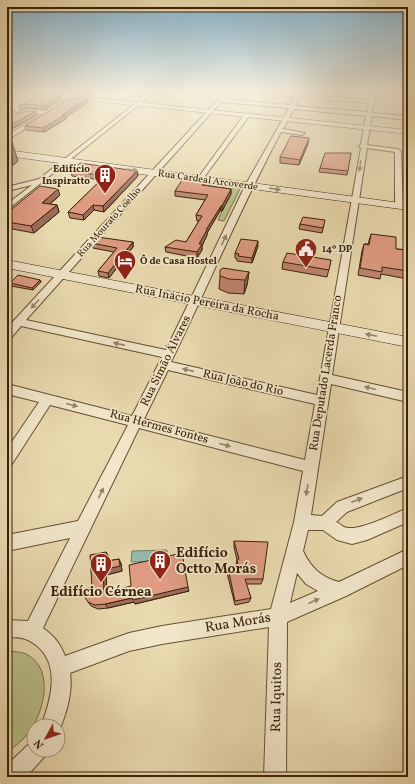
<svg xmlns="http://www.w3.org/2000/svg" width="415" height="784" viewBox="0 0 415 784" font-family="Vollkorn,serif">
  <rect width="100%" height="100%" fill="#e9d9ae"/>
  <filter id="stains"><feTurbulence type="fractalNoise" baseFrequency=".005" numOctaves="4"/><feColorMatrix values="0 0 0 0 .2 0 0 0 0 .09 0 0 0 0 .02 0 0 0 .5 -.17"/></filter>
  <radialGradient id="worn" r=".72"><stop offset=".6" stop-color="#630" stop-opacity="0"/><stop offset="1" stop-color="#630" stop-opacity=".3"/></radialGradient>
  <g fill="#b9bf89" stroke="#797048">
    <polygon points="207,183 237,187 240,189 224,221 218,220 230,194 202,190"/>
    <path d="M11,651C15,652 22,652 26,654C57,669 43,719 24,738C19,743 13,748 7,752V652Z"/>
  </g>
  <polygon fill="#97baac" stroke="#717d6a" points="167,550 167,561 131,562 132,551"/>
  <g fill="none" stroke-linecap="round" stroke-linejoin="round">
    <g stroke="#654f32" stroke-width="2">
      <g id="street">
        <polygon points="78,92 83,92 66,104 62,104 62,102"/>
        <polygon points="150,92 155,92 7,210 7,204 32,185 7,191 7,187 39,179"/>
        <path d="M225,92H229L223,99L290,105L295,97L252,92L296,94L298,92H302L301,95L369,100L371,92L408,94V96L375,93L372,113L408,116V120L372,116L367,145L398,149L401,151L403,206L399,208L395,206V152L367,148L332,375L408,392V402L331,384L311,515L322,516L337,502L408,476V488L347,512L336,522C339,523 342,526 344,527C357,533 395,513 408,508V522L367,540L352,544L337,540L323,530H308L303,551C311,568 321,577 339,582L408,549V565L346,596L287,622L286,777H264L269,627L162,644L129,651L70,673C73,693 66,715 58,733V726H41C51,700 61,665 36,645C27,638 18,636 7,638V620L28,621L70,538L7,551V535L78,521L128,425L50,405L12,464L7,466V449L39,402L7,394V384L132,416L162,357L21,326L11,338L7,339V328ZM300,97L369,103L367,112L295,106ZM221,102L289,108L245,186L166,350L26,320ZM294,109L366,116L361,144L359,146L361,148L317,395L171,362C208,286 241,207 281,132L302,135L305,133L283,129ZM168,370L315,404L305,460L144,419ZM139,428L303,471L294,522L271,609L162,626L129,633L65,656C60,643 54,636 43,628ZM297,573L306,584L318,591L290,603Z"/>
        <polygon points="28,109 48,111 51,113 48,115 28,113 18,116 15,114"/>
        <polygon points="244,115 249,116 202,180 198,180 198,178"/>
        <polygon points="38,117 41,119 40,120 7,140 7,135"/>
        <polygon points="34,741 34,750 47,750 44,757 26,777 7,777 7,765 30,743"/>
      </g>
    </g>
    <g stroke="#392108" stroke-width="1">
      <g id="secondary">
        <polygon points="11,92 33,92 66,95 69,97 66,99 14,94"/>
        <polygon points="76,96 408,130 408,134 74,99 74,97"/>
        <polygon points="7,150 408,204 408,210 7,156"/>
        <polygon points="7,260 408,337 408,347 7,268"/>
      </g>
    </g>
    <use href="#street" fill="#f1e6ca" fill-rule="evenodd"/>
    <use href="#secondary" fill="#f1e6ca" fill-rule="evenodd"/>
    <g stroke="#392108" stroke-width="8" stroke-linecap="butt">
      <polyline id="secondary-bridge" points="66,97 76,98"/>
    </g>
    <use href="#secondary-bridge" stroke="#f1e6ca" stroke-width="8"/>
  </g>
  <g fill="#bf856f" stroke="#392108">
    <polygon points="47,92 70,92 63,93"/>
    <polygon points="130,92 148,92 141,97 130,96"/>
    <polygon points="155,92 172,92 168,95 156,93"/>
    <polygon points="306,92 350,92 349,97 306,94"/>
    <polygon points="39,94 61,96 61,100 46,109 28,108 20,110 19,106"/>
    <polygon points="88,102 66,117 66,119 44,132 26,130 25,126"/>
    <polygon points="7,113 17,114 37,115 10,130 7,130"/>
    <polygon points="7,141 18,161 9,168 7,167"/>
    <polygon points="308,144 299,165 280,163 280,157"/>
    <polygon points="351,153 347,175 319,172 320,168"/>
    <polygon points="71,171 137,171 138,176 104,212 94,210 84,220 70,218 68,212 101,180 72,176"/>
    <polygon points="198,178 198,182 204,183 204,185 231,189 231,194 222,211 220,211 207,233 207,235 202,246 202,250 197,258 166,252 165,247 186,242 199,221 197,221 196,215 205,200 175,196 175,191"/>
    <polygon points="60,195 50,204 57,205 59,212 34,233 7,228 7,213"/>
    <polygon points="300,224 324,225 322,233 299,229"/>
    <polygon points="371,234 396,249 408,250 408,279 381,274 380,279 358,275 362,251 364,244 368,244"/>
    <polygon points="133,242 133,247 109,278 99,276 98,271 114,252 93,248 91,243"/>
    <polygon points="258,246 252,263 237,261 237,259 235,258 235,253"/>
    <polygon points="331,260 327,277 282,269 283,262"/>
    <polygon points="249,272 247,285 244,294 228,293 219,289 220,276"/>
    <polygon points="40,280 41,282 33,290 11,286 10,283"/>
    <polygon points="234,541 263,579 261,584 246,584 251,598 249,602 235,605 227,573 228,568 236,565 237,560 234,547"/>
    <polygon points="109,557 109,561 119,559 121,564 122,571 106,575 107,592 189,591 135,604 134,602 108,608 98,609 91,606 88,602 92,587"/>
  </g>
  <g fill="#9b6c5a" stroke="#392108">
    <polygon points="62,92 70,92 63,93"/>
    <polygon points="141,92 148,92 141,97"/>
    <polygon points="61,96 61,100 46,109 45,106"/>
    <polygon points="88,98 88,102 66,117 66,119 44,132 43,128 62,115"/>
    <polygon points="27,104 28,108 20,110 19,106"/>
    <polygon points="36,111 37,115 10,130 9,126"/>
    <polygon points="309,138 308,144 299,165 300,160"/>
    <polygon points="12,142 18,161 9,168 7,161 7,145"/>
    <polygon points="137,171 138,176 104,212 103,206"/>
    <polygon points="58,189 60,195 44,209 42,203"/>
    <polygon points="231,189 231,194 222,211 222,206"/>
    <polygon points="57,205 59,212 34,233 31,226"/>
    <polygon points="93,205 94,210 84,220 83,215"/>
    <polygon points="221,206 220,211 207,233 207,235 202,246 202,250 197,258 197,252 199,244 206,230"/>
    <polygon points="258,241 258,246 252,263 252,258"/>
    <polygon points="133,242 133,247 109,278 108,273"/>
    <polygon points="249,272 247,285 244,294 245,280"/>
    <polygon points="40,280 41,282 33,290 32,288"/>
    <polygon points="106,552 109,557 110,566 107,561"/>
    <polygon points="119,559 121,564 122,571 106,575 107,597 104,593 103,570"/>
    <polygon points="188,587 189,591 135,604 134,602 108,608 105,604 132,598"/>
  </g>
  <g fill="#de9b81" stroke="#392108">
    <polygon points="327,92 350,92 350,93"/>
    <polygon points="39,94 61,96 45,106 27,104 19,106"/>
    <polygon points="88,98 62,115 65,115 43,128 25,126 68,99"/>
    <polygon points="13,110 17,114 27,111 36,111 9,126 7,126 7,113"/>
    <polygon points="291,136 309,138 300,160 280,157"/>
    <polygon points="7,141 12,142 7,145"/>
    <polygon points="325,153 351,153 348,171 320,168"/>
    <polygon points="80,163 137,171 103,206 93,205 83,215 68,212 105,176 71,171"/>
    <polygon points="184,177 198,178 195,182 204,183 202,185 231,189 222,206 221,206 206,230 207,230 199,244 202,244 197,252 165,247 176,240 186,242 202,216 196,215 208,195 175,191"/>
    <polygon points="40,186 58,189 42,203 57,205 31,226 7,222 7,213"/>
    <polygon points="303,217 325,220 323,228 300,224"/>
    <polygon points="371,234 396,237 396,249 408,250 408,271 382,267 382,272 360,268 364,244 369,245"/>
    <polygon points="97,237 133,242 108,273 98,271 117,248 91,243"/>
    <polygon points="241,239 258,241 252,258 238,256 239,254 235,253"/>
    <polygon points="287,253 331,260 329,270 283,262"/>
    <polygon points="223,268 249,272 245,280 229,279 220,276 220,270"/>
    <polygon points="18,275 40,280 32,288 10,283"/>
    <polygon points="234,541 268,542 263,579 245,579 251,598 235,601 228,568 238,565 237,560 239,559"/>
    <polygon points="106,552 107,561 119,559 120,566 103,570 104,593 131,586 129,565 182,553 188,587 133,600 132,598 105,604 95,605 88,602 84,596 87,588 92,587 90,555"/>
  </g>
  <defs><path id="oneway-solid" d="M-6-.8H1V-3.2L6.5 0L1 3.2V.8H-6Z"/></defs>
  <g fill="#958469">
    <use href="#oneway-solid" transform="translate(360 166) rotate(98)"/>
    <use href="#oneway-solid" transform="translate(132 170) rotate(8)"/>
    <use href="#oneway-solid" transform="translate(275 189) rotate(8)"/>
    <use href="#oneway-solid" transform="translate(224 240) rotate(-65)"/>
    <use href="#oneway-solid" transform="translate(35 304) rotate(132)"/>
    <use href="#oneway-solid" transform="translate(371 335) rotate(-169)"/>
    <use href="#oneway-solid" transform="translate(119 344) rotate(-167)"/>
    <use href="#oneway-solid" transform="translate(188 370) rotate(-167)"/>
    <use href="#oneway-solid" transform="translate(370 388) rotate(-166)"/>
    <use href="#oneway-solid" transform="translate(72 405) rotate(14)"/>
    <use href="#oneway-solid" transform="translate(225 445) rotate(15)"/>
    <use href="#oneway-solid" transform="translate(307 490) rotate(99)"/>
    <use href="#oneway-solid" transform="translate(101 493) rotate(-64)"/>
    <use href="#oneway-solid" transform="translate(357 500) rotate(-21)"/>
    <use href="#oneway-solid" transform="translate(314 601) rotate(-24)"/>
  </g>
  <linearGradient id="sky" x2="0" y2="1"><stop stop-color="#87b6d0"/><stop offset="0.46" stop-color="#f5eedb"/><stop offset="1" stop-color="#f5eedb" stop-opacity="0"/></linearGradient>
  <rect width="415" height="201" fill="url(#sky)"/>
  <defs>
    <g id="building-pin" transform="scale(1.15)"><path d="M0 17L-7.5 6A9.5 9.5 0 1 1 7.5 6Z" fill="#8f2418" stroke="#f1e6ca"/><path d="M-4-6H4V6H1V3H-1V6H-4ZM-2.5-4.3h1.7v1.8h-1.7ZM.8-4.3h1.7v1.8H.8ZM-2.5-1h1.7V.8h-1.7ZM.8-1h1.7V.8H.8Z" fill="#fff"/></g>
    <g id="civic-pin" transform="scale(1.15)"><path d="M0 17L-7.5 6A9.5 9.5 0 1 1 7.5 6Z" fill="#8f2418" stroke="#f1e6ca"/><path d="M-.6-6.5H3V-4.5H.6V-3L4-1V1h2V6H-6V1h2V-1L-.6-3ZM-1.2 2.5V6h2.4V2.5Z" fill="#fff"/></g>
    <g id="hotel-pin" transform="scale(1.15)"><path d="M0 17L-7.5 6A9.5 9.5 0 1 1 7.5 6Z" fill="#8f2418" stroke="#f1e6ca"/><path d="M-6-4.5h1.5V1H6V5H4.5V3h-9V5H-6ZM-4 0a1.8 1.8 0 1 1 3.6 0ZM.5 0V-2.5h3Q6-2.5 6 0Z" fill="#fff"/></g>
  </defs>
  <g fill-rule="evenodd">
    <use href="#building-pin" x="105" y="175"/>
    <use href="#civic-pin" x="306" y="249"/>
    <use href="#hotel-pin" x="125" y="261"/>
    <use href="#building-pin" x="160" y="561"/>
    <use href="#building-pin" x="101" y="564"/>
  </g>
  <g text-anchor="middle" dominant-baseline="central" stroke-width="3.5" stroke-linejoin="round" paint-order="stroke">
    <g font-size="10" font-weight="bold" fill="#392108" stroke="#f1e6ca" text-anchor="start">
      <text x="90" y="169" text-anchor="end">Edifício<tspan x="90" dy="12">Inspiratto</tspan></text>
      <text x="322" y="249">14º DP</text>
      <text x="140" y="261">Ô de Casa Hostel</text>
    </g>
    <g font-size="10" fill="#392108" stroke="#f1e6ca">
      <text transform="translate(208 180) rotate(8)">Rua Cardeal Arcoverde</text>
      <text transform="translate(109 222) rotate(-48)">Rua Mourato Coelho</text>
    </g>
    <g font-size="12" fill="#392108" stroke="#f1e6ca">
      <text transform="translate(207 303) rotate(11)">Rua Inácio Pereira da Rocha</text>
      <text transform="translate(166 361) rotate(-64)">Rua Simão Álvares</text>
      <text transform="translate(326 373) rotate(-81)">Rua Deputado Lacerda Franco</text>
      <text transform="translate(243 383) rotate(13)">Rua João do Rio</text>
      <text transform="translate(159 427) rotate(15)">Rua Hermes Fontes</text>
    </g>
    <g font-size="14" font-weight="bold" fill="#392108" stroke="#f1e6ca" text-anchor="start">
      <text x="176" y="553">Edifício<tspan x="176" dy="16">Octto Morás</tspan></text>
      <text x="101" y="592" text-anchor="middle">Edifício Cérnea</text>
    </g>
    <g font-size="14" fill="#392108" stroke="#f1e6ca">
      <text transform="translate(238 623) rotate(-9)">Rua Morás</text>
      <text transform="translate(277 697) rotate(-89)">Rua Iquitos</text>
    </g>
  </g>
  <rect width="415" height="784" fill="none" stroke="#e9d9ae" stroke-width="24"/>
  <rect x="8" y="8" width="399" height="768" fill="none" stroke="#392108" stroke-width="2"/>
  <rect x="12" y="12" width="391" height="760" fill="none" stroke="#392108"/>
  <g transform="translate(46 738) rotate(230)"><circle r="19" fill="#f1e6ca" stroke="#a7977c"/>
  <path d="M0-3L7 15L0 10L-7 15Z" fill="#8f2418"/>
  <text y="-6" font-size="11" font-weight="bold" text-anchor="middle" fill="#392108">N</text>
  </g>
  <rect width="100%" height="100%" filter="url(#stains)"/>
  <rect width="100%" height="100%" fill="url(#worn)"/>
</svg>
